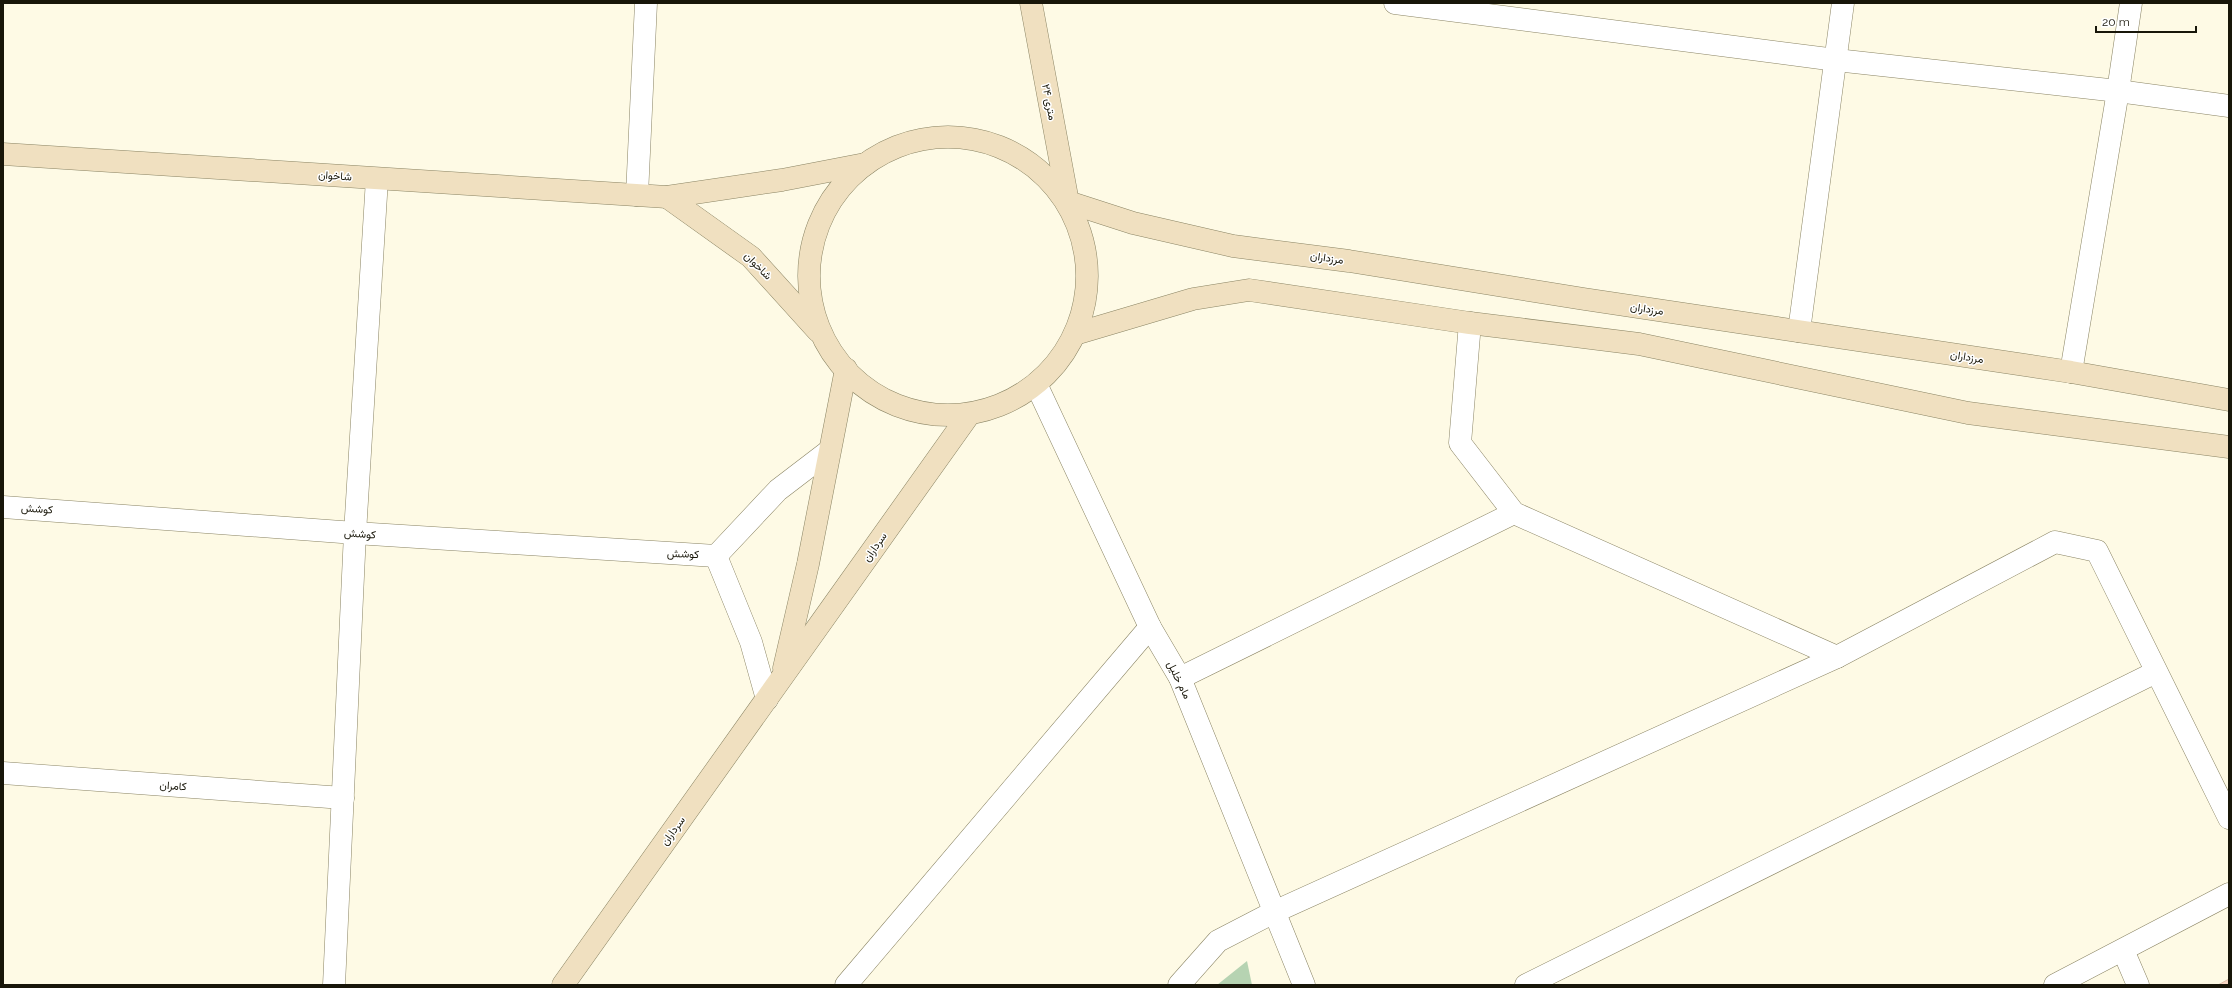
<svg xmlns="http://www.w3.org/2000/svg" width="2232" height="988" viewBox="0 0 2232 988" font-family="Raleway,Vazirmatn,sans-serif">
  <rect width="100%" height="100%" fill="#fefae5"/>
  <polygon fill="#b6d3b2" points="1247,961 1252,985 1217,985"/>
  <polygon fill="#f9d8c4" stroke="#e0c0ac" points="2229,979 2229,985 2218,985"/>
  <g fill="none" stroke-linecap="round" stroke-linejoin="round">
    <g stroke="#8a8464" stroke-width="23">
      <g id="street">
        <polyline points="1395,3 1836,60 2118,91 2229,106"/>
        <polyline points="637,195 646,3"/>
        <polyline points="1470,323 1460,443 1514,513 1837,657"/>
        <polyline points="1799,331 1843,3"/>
        <polyline points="2071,372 2118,91 2131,3"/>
        <polyline points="1036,384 1150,627 1180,678 1304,985"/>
        <polyline points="3,507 355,533 716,556"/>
        <polyline points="716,556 778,490 829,451"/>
        <polyline points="716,556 751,642 767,699"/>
        <polyline points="1180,678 1514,513"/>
        <polyline points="3,773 343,798"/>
        <polyline points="2123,950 2138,985"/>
        <polyline points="334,985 355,533 377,179"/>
        <polyline points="846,985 1150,627"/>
        <polyline points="1179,985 1218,941 1274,912 1837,657 2055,542 2097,551 2229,818"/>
        <polyline points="1526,985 2156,672"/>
        <polyline points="2055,985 2229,894"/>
      </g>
    </g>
    <g stroke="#8a8464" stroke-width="23">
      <g id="secondary">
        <polyline points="1031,3 1068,202 1133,223 1233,246 1349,261 1584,299 2071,372 2229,400"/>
        <circle cx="948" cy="276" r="139"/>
        <polyline points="3,154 667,197 782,180 865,164"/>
        <polyline points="667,197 751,257 818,331"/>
        <polyline points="1075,334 1193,299 1249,290 1470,323 1639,344 1968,413 2229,447"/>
        <polyline points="784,668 808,564 846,369"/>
        <polyline points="563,985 968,416"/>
      </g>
    </g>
    <use href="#street" stroke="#fff" stroke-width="22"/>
    <use href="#secondary" stroke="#f0e0c0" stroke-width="22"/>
  </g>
  <g text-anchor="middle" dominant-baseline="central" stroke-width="3" stroke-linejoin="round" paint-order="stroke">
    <g font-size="11" fill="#181609" stroke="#fff">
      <text transform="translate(1049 102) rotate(79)">۲۴ متری</text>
      <text transform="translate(335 176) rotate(4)">شاخوان</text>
      <text transform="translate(1327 258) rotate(8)">مرزداران</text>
      <text transform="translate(758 266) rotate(45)">شاخوان</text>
      <text transform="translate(1647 309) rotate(8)">مرزداران</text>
      <text transform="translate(1967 357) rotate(9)">مرزداران</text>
      <text transform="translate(37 509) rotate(4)">کوشش</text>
      <text transform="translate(360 534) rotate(4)">کوشش</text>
      <text transform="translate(875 547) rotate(-55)">سرداران</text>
      <text transform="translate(683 554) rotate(3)">کوشش</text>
      <text transform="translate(1179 680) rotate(64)">مام خلیل</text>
      <text transform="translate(173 786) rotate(4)">کامران</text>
      <text transform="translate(673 831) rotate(-54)">سرداران</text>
    </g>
  </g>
  <rect width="2232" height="988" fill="none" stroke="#181609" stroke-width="8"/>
  <path d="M2096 26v6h100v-6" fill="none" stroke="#181609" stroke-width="2"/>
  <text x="2102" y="26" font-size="12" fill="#181609" stroke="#ffffff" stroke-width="3" paint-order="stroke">20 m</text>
</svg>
